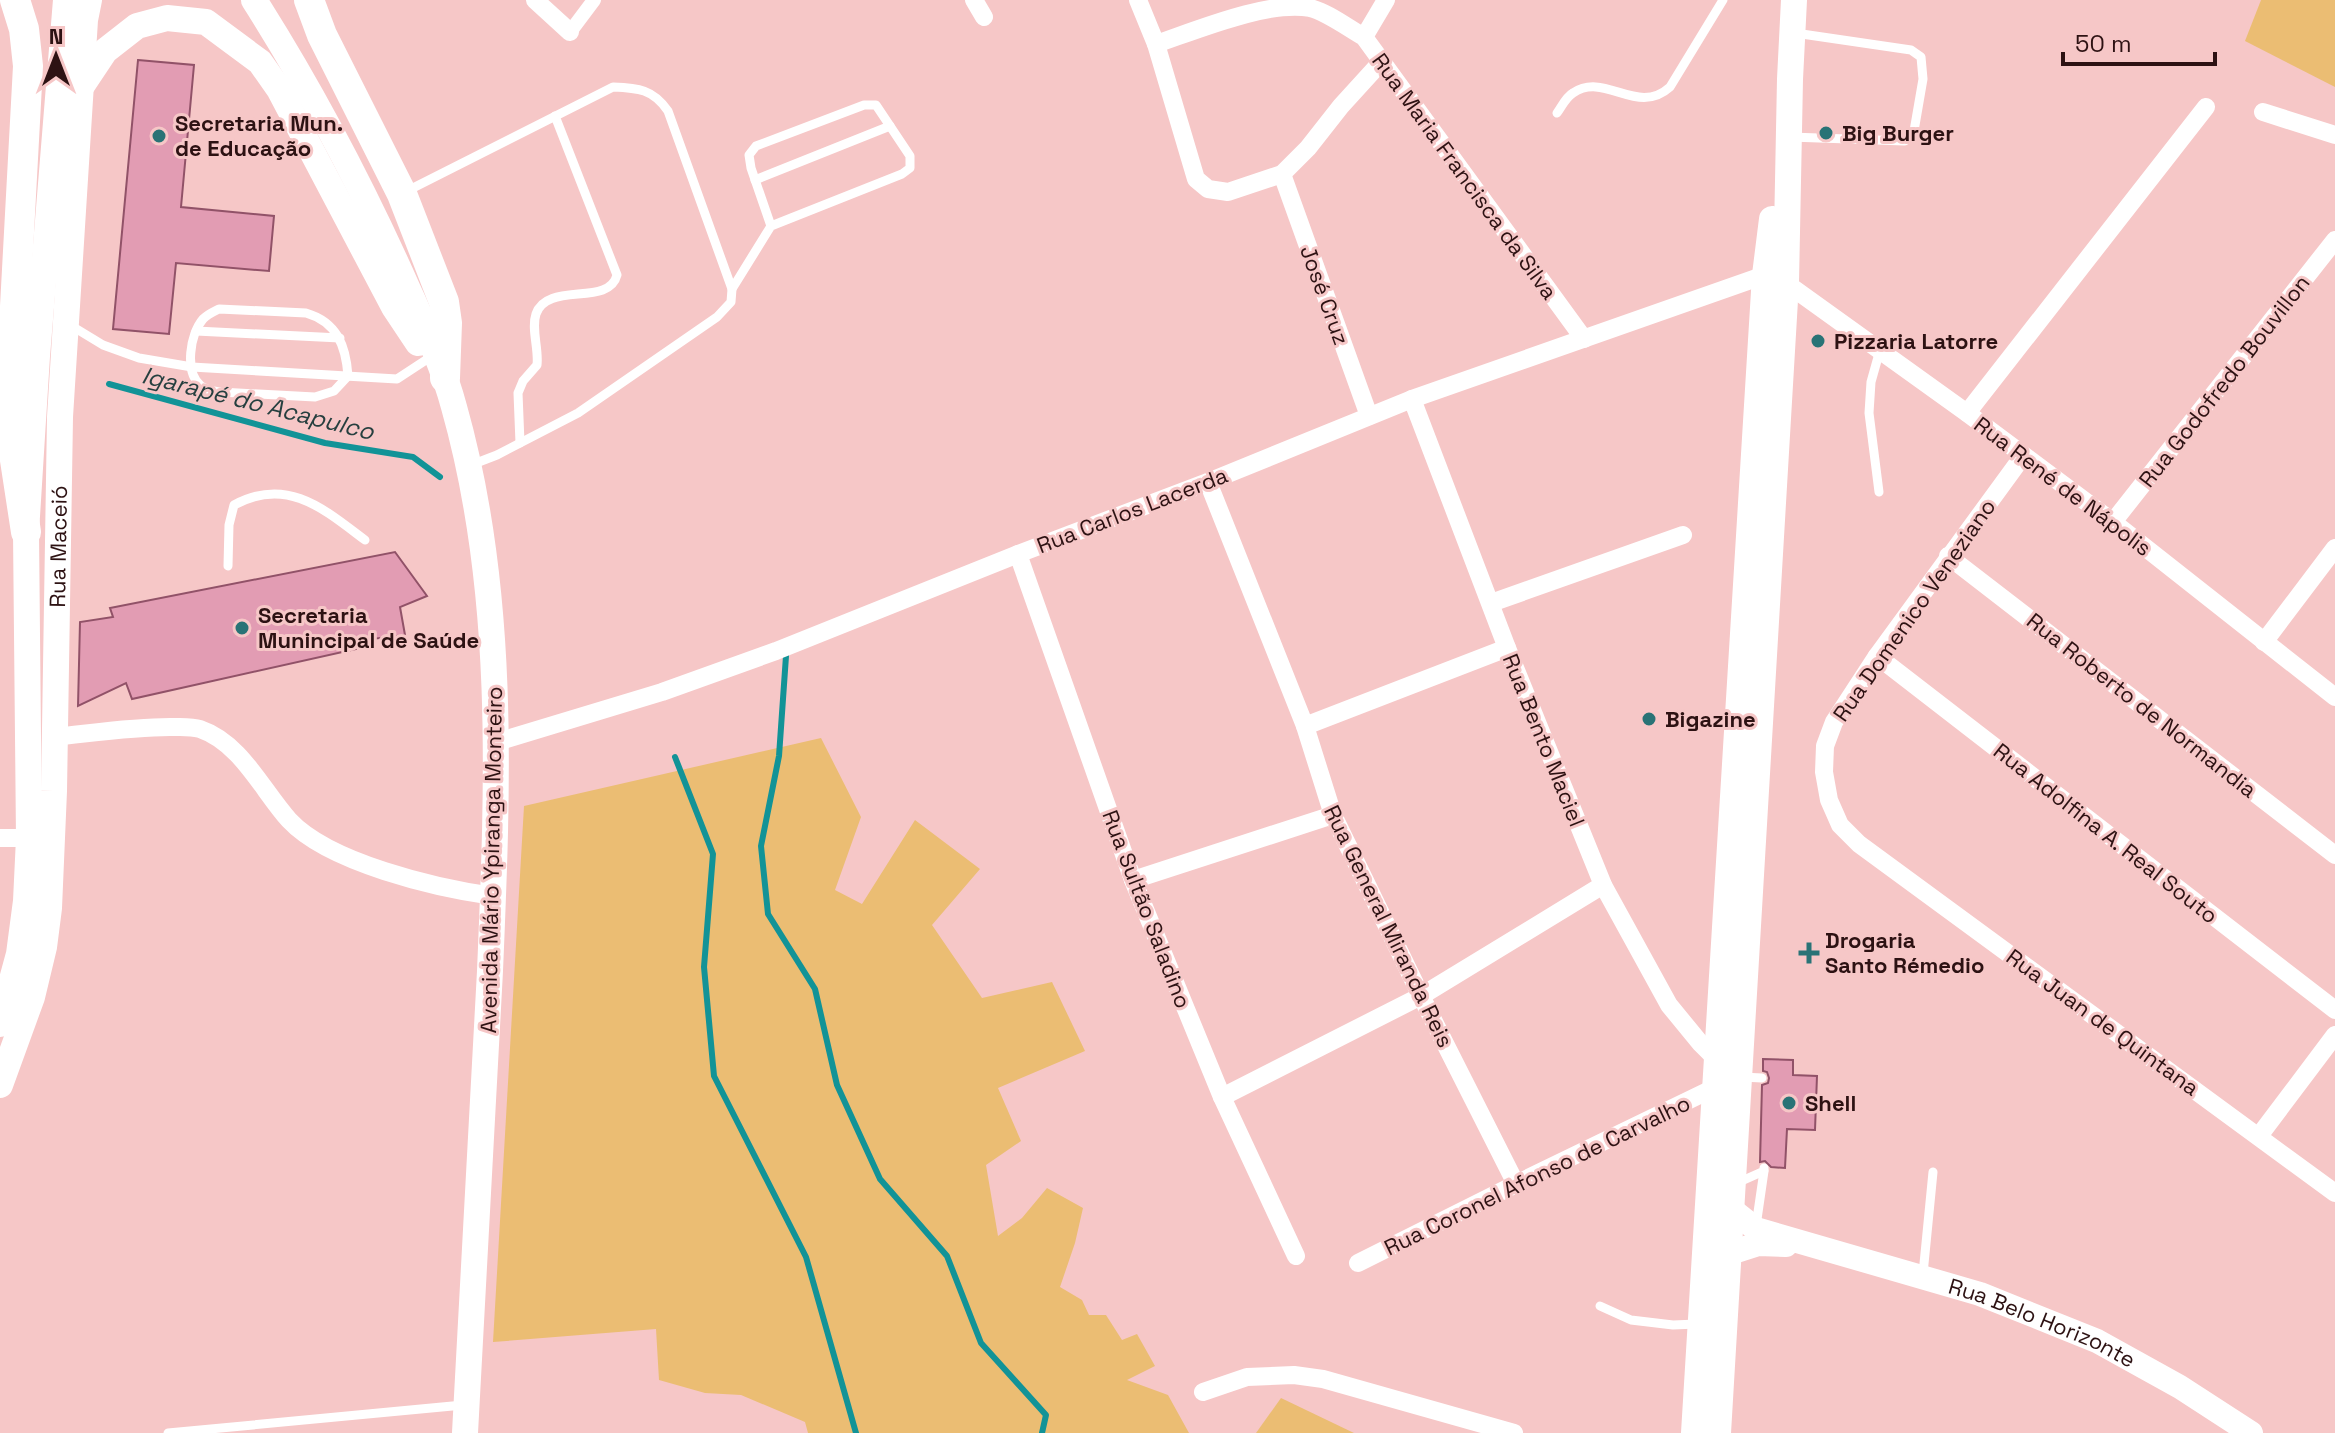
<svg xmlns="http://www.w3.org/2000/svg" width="2335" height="1433" viewBox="0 0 2335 1433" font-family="'Space Grotesk',sans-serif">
  <rect width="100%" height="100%" fill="#f6c7c7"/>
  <g fill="#ebbd73">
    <polygon points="2261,0 2335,0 2335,87 2245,41"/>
    <polygon points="821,738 861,817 835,890 862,904 915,820 980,869 932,925 982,998 1052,982 1085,1051 998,1088 1021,1141 986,1165 998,1236 1022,1218 1047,1188 1083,1208 1075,1243 1060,1287 1082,1300 1089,1315 1106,1315 1122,1340 1137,1334 1155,1366 1127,1380 1168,1395 1189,1433 808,1433 805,1422 741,1395 705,1393 659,1380 656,1329 493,1342 524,806"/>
    <polygon points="1281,1398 1354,1433 1256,1433"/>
  </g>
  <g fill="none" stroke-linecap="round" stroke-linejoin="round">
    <g stroke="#129397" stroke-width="6">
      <polyline points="109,384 325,443 413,457 440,477"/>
      <polyline points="786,656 779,756 761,846 768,914 815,989 837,1085 880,1179 947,1256 981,1343 1046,1415 1042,1433"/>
      <polyline points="675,757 713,854 704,967 714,1076 806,1257 856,1433"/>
    </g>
  </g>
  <g fill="#e29cb3" stroke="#915268" stroke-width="2">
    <polygon points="138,60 194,65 181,207 274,216 269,271 176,263 169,334 113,329"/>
    <polygon points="395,552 427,596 400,607 405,635 355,641 356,649 132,699 126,683 78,706 80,622 113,617 110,608"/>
    <polygon points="1763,1059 1793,1060 1793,1075 1817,1076 1815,1130 1787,1129 1785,1168 1771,1167 1765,1161 1760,1162 1762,1085 1768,1083 1769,1078 1767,1072 1763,1071"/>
  </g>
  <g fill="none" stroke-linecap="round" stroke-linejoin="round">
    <g stroke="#fff" stroke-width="9">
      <path d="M1557,113C1562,106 1566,97 1573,93C1605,71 1637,117 1670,87L1723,0"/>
      <polyline points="1790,137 1905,141 1914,131 1923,79 1921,57 1911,50 1795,33"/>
      <polyline points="755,180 890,126"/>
      <path d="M405,192L613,87C638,88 653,89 668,111L732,289L731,302L717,317L578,413L497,455L471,465"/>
      <polyline points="732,289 771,226 902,174 910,168 910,156 876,105 864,105 756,146 749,155 751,168 771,226"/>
      <path d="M219,309L306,313C337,322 346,346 348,376L334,391L315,397L220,392C214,391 207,390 201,386C184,372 190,334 203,319C208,314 213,312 219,309Z"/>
      <polyline points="67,326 75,328 103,345 139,358 192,367 397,379 429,358"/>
      <polyline points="196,331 340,338"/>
      <path d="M520,443L518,393L523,381L537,365C539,349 531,329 536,314C547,281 609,307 617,275L555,116"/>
      <polyline points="1879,492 1869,413 1871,382 1880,350"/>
      <path d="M228,566L229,525L234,505C287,476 324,509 365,540"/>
      <polyline points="1742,1077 1762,1078"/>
      <polyline points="1737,1183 1764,1171 1764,1168"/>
      <polyline points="1756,1226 1764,1171"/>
      <polyline points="1923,1274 1933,1172"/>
      <polyline points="1600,1306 1631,1320 1673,1325 1697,1324"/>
      <polyline points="168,1433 463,1405"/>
    </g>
    <polyline stroke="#fff" stroke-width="14" points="570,32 594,0"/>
    <g stroke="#fff" stroke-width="18">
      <polyline points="535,0 570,32"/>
      <polyline points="974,0 984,17"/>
      <polyline points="1138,0 1156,44 1196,179 1208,189 1228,192 1282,174 1308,148 1341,106 1382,61"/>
      <polyline points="1364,37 1386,0"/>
      <path d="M1156,44C1197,30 1269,0 1310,8C1327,12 1348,28 1364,37L1584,339"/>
      <polyline points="2263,112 2335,135"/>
      <polyline points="1282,174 1369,416"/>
      <polyline points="1786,283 1967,413 2113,522 2335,697"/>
      <polyline points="1412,399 1507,648 1603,885 1669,1005 1701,1044 1716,1059"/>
      <polyline points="1967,413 2206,107"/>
      <polyline points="2023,456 1877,656 1834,722 1825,746 1824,772 1829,800 1840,825 1859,844 2335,1193"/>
      <polyline points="1208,482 1305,726 1333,815 1421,996 1516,1184"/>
      <polyline points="2113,522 2335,240"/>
      <polyline points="1018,554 1133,880 1222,1097 1296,1256"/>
      <polyline points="1948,556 2335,855"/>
      <polyline points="1491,603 1683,535"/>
      <polyline points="2264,642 2335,548"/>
      <polyline points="1877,656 2335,1010"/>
      <polyline points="1305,726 1507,648"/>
      <path d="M54,737C93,733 131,727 170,727C180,727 191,726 200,729C241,743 262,790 289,820C329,863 436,888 493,896"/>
      <polyline points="497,742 662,692 776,651 1018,554 1208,482 1412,399 1765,275"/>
      <polyline points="0,838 29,838"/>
      <polyline points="1133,880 1333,815"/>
      <polyline points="1222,1097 1421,996 1603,885"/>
      <polyline points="2259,1136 2335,1035"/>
      <polyline points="1358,1263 1516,1184 1716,1087"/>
      <polyline points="1203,1392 1247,1377 1294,1375 1323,1379 1514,1433"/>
    </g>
    <g stroke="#fff" stroke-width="24">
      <path id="s1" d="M1732,1210L1756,1229L1980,1294L2097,1341L2180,1387L2251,1433"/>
      <polyline points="1730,1253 1758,1244 1786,1245"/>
    </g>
    <g stroke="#fff" stroke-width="26">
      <path d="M254,0C310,88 359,181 402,276C421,319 442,362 454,407C506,591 498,783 490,971C483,1125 474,1279 465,1433"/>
      <polyline points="83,84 105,51 137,26 167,18 206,22 260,62 279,89 394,307 418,343"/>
      <polyline points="0,1024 19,954 26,901 29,838 26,532 37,356 66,0"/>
      <path id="s2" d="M0,1085L32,997L44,947L49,908L54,791L60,417L85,20L89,0"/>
      <polyline points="1694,1433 1765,275 1772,219"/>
      <polyline points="1718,1433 1786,283 1790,79 1794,0"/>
    </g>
    <g stroke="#fff" stroke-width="30">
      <polyline points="15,0 24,29 28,66 10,399 13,447 26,532"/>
      <polyline points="309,0 322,35 402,194 444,302 447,323 445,378"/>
    </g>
  </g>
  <g fill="#297376" stroke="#f6c7c7" stroke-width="3">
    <circle cx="1826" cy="133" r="8"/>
    <circle cx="159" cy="136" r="8"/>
    <circle cx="1818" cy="341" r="8"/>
    <circle cx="242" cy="628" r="8"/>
    <circle cx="1649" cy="719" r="8"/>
    <path d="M1805 941h8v8h8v8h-8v8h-8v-8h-8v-8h8z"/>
    <circle cx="1789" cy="1103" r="8"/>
  </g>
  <g text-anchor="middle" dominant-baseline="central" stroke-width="6" stroke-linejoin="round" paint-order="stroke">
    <g font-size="22" font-weight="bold" fill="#2d1213" stroke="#f6c7c7" text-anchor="start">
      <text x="175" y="123">Secretaria Mun.<tspan x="175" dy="25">de Educação</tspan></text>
      <text x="1842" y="133">Big Burger</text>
      <text x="1834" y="341">Pizzaria Latorre</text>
      <text x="258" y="615">Secretaria<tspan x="258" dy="25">Munincipal de Saúde</tspan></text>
      <text x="1665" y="719">Bigazine</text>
      <text x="1825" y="940">Drogaria<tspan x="1825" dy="25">Santo Rémedio</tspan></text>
      <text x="1805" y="1103">Shell</text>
    </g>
    <g font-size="22" fill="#2d1213" stroke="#f6c7c7">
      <text transform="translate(1465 176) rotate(54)">Rua Maria Francisca da Silva</text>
      <text transform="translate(1325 295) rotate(70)">José Cruz</text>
      <text transform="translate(2224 381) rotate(-52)">Rua Godofredo Bouvillon</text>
      <text transform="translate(2063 486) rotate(37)">Rua René de Nápolis</text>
      <text transform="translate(1132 510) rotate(-21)">Rua Carlos Lacerda</text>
      <text stroke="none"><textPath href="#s2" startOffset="546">Rua Maceió</textPath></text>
      <text transform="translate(1914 610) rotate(-55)">Rua Domenico Veneziano</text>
      <text transform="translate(2142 705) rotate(38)">Rua Roberto de Normandia</text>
      <text transform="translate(1544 740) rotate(68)">Rua Bento Maciel</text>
      <text transform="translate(2106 833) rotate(38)">Rua Adolfina A. Real Souto</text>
      <text transform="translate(491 860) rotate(-89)">Avenida Mário Ypiranga Monteiro</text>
      <text transform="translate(1147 909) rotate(69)">Rua Sultão Saladino</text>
      <text transform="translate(1389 926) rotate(64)">Rua General Miranda Reis</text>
      <text transform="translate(2103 1022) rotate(36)">Rua Juan de Quintana</text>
      <text transform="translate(1537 1175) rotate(-26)">Rua Coronel Afonso de Carvalho</text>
      <text stroke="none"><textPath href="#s1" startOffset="332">Rua Belo Horizonte</textPath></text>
    </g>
    <g font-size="24" font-style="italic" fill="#263f3f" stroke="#f6c7c7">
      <text transform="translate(258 403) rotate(14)">Igarapé do Acapulco</text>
    </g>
  </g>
  <g transform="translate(56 56)" stroke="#f6c7c7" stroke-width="6" paint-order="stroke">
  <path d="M0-6L14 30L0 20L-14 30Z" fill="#2d1213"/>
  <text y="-12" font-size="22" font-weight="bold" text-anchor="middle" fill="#2d1213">N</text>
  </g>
  <path d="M2063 52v12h152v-12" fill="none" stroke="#2d1213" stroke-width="4"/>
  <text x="2075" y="52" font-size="24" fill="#2d1213" stroke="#f6c7c7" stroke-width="6" paint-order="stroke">50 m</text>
</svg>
